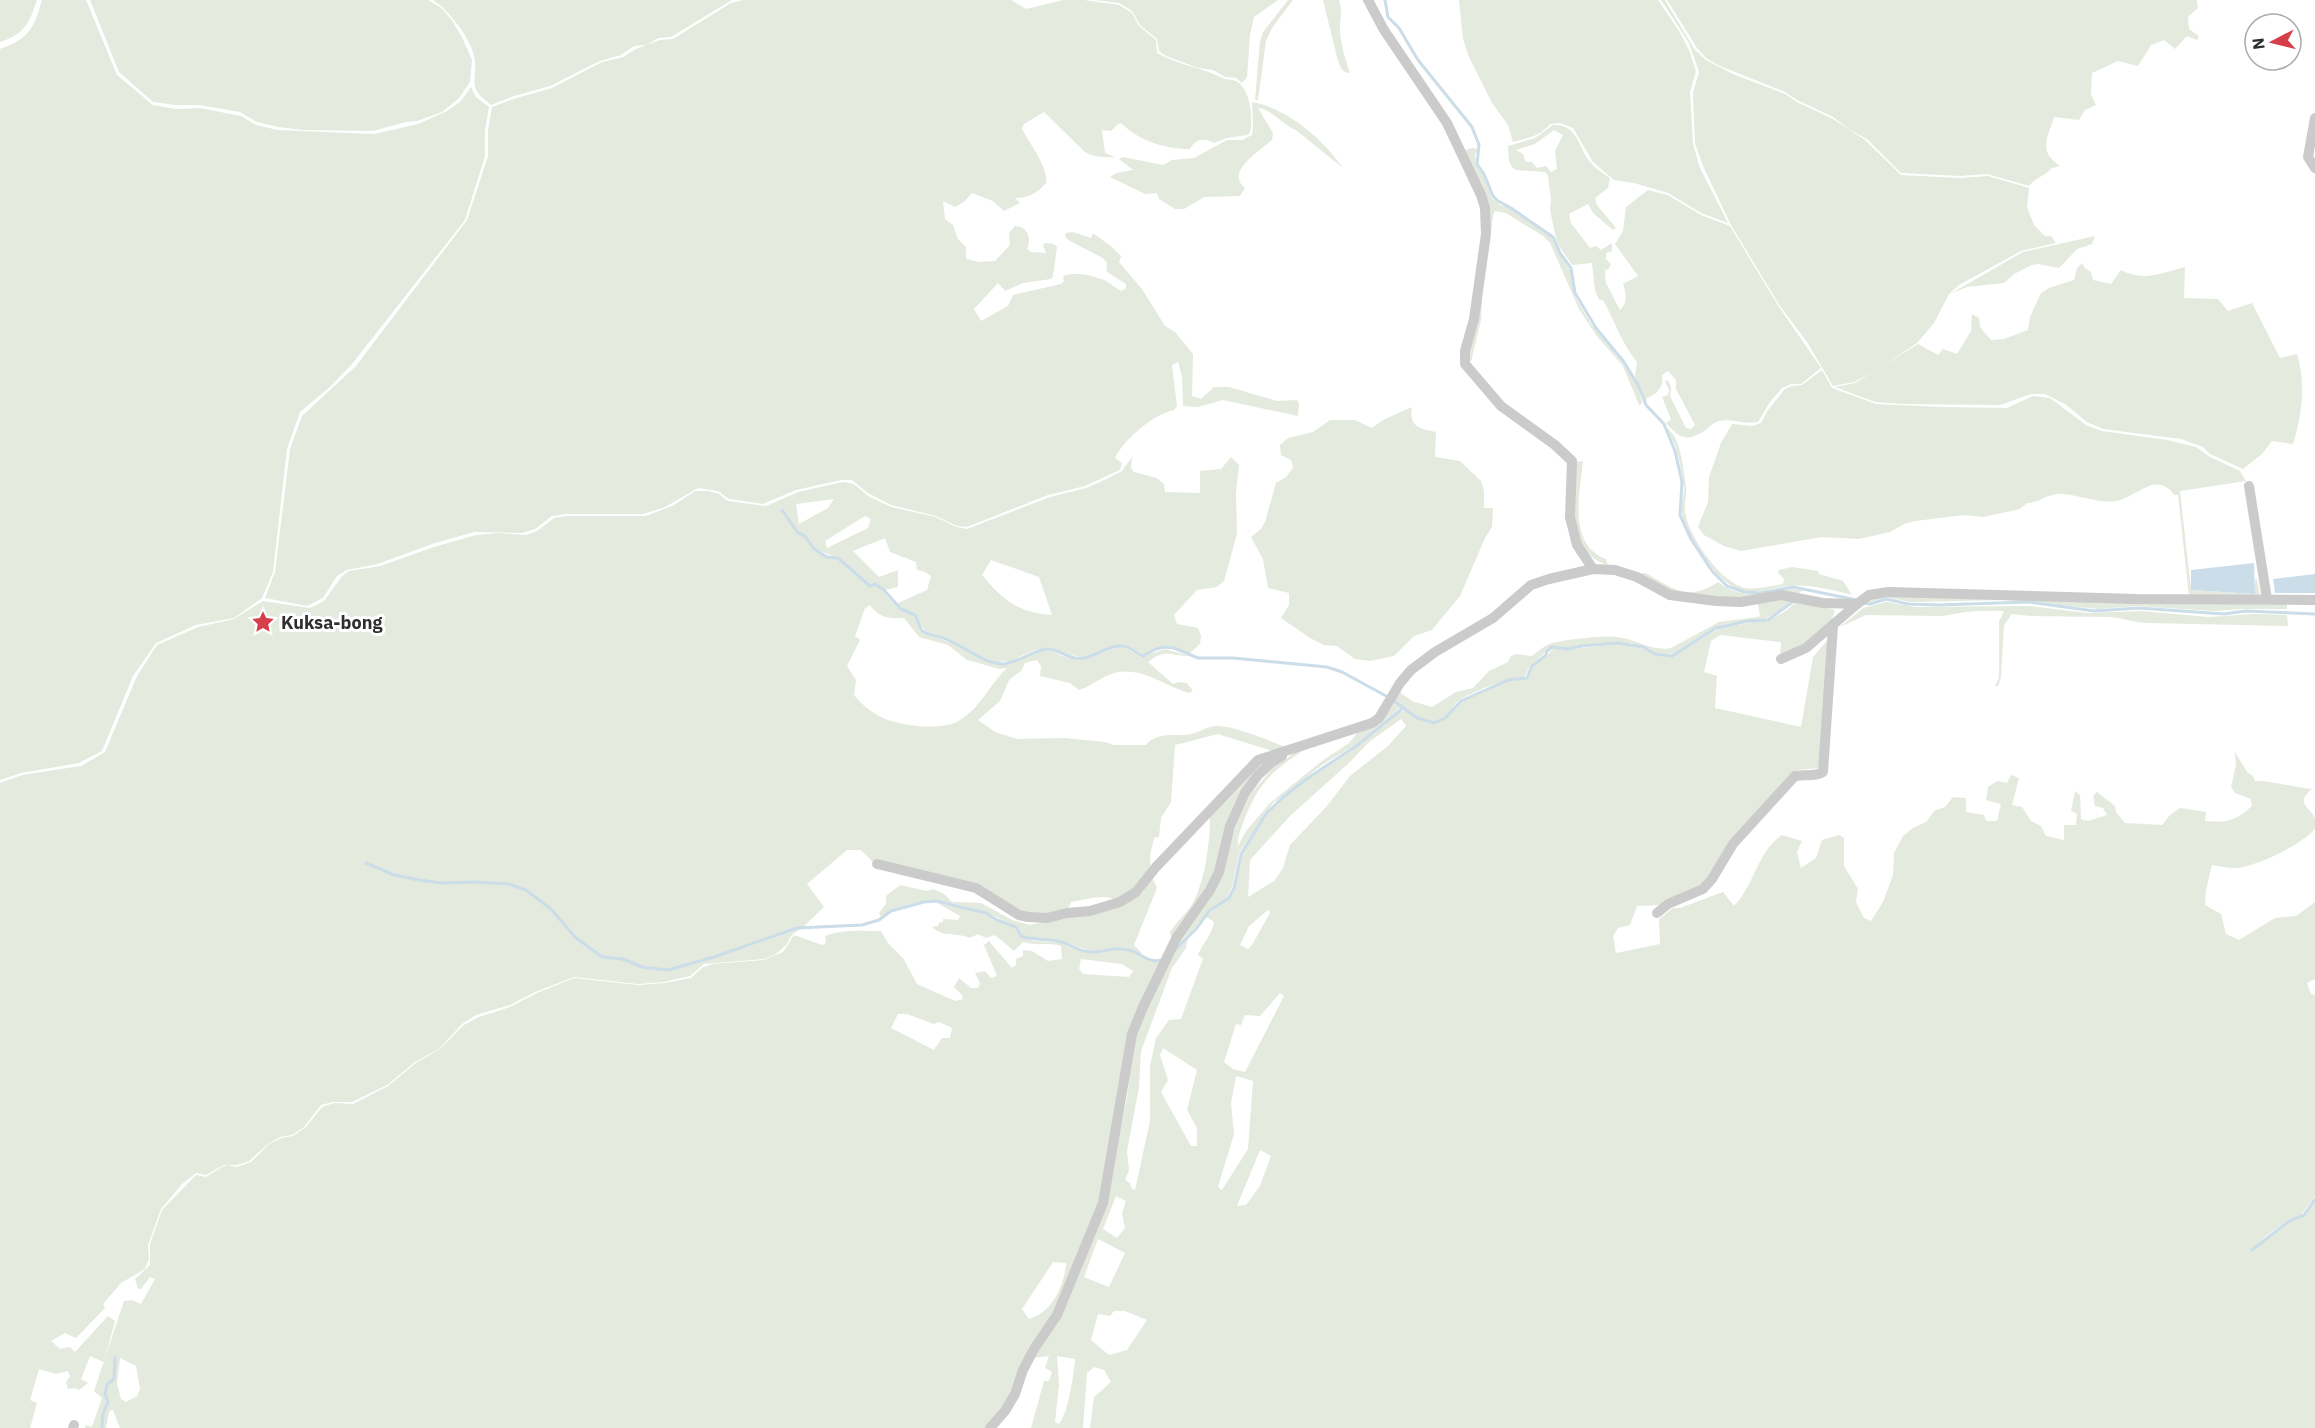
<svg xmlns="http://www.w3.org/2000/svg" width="2315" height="1428" viewBox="0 0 2315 1428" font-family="'IBM Plex Sans',sans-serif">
  <rect width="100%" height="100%" fill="#fff"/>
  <g fill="#e4eadd" fill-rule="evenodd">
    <path d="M0,0H37C29,23 25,34 0,42Z"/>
    <path d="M42,0H86L117,75L153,105L176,109L200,108L241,116L256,125L278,130L374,134L418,124L447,111L460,102L471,87L476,97L489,107L485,130V156L465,220L352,364L331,386L300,412L287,449L273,572L262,598L234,618L196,625L156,643L133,676L102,751L79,763L21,773L0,780V49C29,39 34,28 42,0Z"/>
    <polygon points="90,0 428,0 440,7 451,19 462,37 472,60 470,82 459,98 442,112 417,121 406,122 373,131 303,130 278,127 257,122 240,112 199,105 175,105 153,102 119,72"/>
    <path d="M433,0H732L671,37L658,38L647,45L634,46L621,55L600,61L550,86L511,97L491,105C468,87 476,86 475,61C474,42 448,9 433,0Z"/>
    <path d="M743,0H1011L1026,9L1063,0H1084L1119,5L1132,13L1139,26L1156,40L1157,53C1178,65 1202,68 1223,78C1227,80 1232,79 1236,81C1251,89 1253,119 1250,133L1247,135L1227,138L1214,143C1204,138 1196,138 1190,149C1165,149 1139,141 1121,123L1118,124L1111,131L1102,130L1105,153L1115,157C1104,158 1094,157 1085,152L1044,112L1024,124L1022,129C1030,144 1049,169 1046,183C1037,193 1029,198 1015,198L1020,203L1004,211L993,201L972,193L964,202L955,207L943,201L945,219L953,225L958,239L966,247V259L979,262L995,261L1010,245L1009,233L1015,226C1028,227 1032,238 1027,249L1031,252L1046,253L1043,245L1045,243L1054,244L1057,247L1053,276L1051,279L1023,283L1005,291L998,283L974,309L981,321L1008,306L1013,295L1061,284L1064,281L1063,276C1074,272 1090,275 1101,279C1109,281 1114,288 1122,291L1126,288V284L1107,272C1106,269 1107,266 1107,263C1106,256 1072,245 1065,237L1066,233L1073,232L1091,238L1093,233L1112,247L1121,256L1119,262L1142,289L1165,326L1175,332L1193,354L1192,396L1201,399L1214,387H1229L1277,401L1297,400L1299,404L1298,416L1223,400L1198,407L1183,406L1182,376L1178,362L1172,365L1177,406L1174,410C1154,414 1124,439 1115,458L1122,463L1120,470L1085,486L1048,495L967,527L957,526L936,516L891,505L868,493L852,480H841L796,490L763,504L729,499L718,491L698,488L665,507L643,514H566L552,516L535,529L522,533L474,532L432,544L378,564L347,570L337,576L323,598L307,606L265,598L275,572L290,449L302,416L356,366L467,220L488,156V130L492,107L513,99L552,88L602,62L623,57L636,49L660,40L673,39L731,3Z"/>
    <polygon points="1094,0 1278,0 1254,17 1250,35 1247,77 1242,83 1236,78 1225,77 1213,70 1198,68 1166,56 1159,51 1157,39 1140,25 1132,11 1119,3"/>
    <polygon points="1288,0 1293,0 1272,28 1266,41 1258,100 1255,100 1260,41 1263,32"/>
    <path d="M1323,0H1339C1342,10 1341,15 1340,24C1339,39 1345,59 1350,73C1342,73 1341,68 1338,61Z"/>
    <path d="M1459,0H1658L1679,31L1689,50L1696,71L1690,92L1693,144L1700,168L1728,223L1701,213L1668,193L1634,183L1614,180L1593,162L1573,128L1560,123L1550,124C1541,136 1527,138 1513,142L1508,125L1492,103L1469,57L1463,39Z"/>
    <polygon points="1661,0 1665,0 1695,50 1706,60 1733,74 1785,94 1797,102 1833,119 1865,140 1901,175 1961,178 1988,176 2029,188 2027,207 2034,225 2045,236 2051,236 2056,243 2021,251 1959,285 1949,294 1934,323 1917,343 1875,371 1854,382 1833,386 1807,342 1780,306 1731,225 1703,166 1695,143 1693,93 1699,72 1689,43"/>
    <path d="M1667,0H2197L2198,8L2188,17L2189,29L2199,36L2197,40L2187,36L2175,49L2164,40L2151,45L2138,66L2118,61L2092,73L2091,94L2096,105L2085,110L2079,120L2054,117C2047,140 2038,151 2060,166L2052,168C2045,176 2035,178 2029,186L1987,174L1960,176L1901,173L1867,139L1850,130L1833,117L1797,100L1785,92L1720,66L1706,58L1697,48Z"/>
    <path d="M1252,102C1287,108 1323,139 1343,168L1296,130C1282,125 1273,110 1258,108L1273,133L1272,140C1261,150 1224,172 1245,188L1240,196L1204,197L1184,209H1175L1159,199L1157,193L1145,194L1110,177L1116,173L1133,170L1119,159L1123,157L1163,165L1172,160L1194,158L1227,140H1242L1252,135L1253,126Z"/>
    <path d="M1553,125C1579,124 1577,147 1591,163C1596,169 1604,174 1610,178L1608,188L1595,198L1597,205L1616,228L1613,230L1593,213L1588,204L1569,214L1571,223L1590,248L1596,246L1601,250L1612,243V251L1606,253V259L1611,264L1608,270L1605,269L1606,283L1620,310C1628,302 1626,294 1623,284L1638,276L1615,244L1623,231L1626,207L1648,190L1668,195L1701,215L1730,226L1779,307L1821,368L1801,384H1791L1782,388L1770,402L1758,422C1745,425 1732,418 1719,421C1715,422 1710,426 1707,429C1688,442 1681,440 1666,423L1671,419L1662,397L1668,395L1669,390L1665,381L1668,380L1671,387L1670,396L1686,428L1691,429L1695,425L1676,389V380L1668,371L1662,375C1664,386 1658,394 1647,398L1646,403L1635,377L1637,362C1621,343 1615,321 1603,300H1599L1595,290L1592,263L1572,265L1557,243L1550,210L1551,200L1548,176L1545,172L1516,170L1512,167L1509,161L1508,146L1535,138ZM1554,130L1563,135L1555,151L1557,169L1551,172L1546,166L1537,168L1532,162H1526L1523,154L1516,150L1535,144Z"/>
    <polygon points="1473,148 1478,149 1475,155 1476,164 1485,177 1492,198 1500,205 1507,207 1551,236 1561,256 1571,272 1575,297 1591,324 1628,370 1638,387 1642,403 1639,405 1623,366 1596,335 1579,309 1550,243 1543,236 1506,213 1495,211 1493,216 1482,298 1481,320 1471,362 1469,357 1488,232 1462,151"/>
    <polygon points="2095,236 2092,244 2077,249 2059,268 2038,264 2032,265 2014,274 2004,283 1967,287 1950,294 2023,252"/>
    <path d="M2082,263L2085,268L2091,272L2093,280L2111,284L2121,270C2144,282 2162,273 2185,267L2184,298L2218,299L2228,311L2252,303L2280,358L2297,354C2306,384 2302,415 2293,444L2272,441L2262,454L2243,469L2210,454L2203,447L2181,439L2103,429L2087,422L2065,404L2045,394H2031L2000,405L1903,404L1875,402L1835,387L1855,383L1918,344L1938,355L1943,349L1957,354L1971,331L1972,314L1979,318L1980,327L1991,340L2004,339L2028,330L2030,317L2041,293L2049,288L2074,280L2077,268Z"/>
    <path d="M1822,370L1832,388L1876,404L1942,407L2007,408L2033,396L2050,398L2086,425L2102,431L2167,440L2196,447L2210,457L2240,471L2246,481L2180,491L2191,590L2255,594V579H2257L2260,595L2189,596L2178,495H2174C2157,470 2136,497 2117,501C2097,504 2077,493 2057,494C2046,495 2038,503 2027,503L2020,509L1983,517L1965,515L1915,521L1904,524L1890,532L1859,539L1822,537L1741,551L1724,546L1704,535L1698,527L1708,502L1709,477L1721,443L1732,424L1753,426L1761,423L1768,410L1785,389L1792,386L1802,385Z"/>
    <path d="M1412,407C1408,427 1421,429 1436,432L1435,457L1460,461L1481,481L1484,491V508H1493L1492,527L1485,538L1460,596L1432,630L1414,636L1394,656L1370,661L1355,659L1337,646L1324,645L1310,638L1281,618L1289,605V593L1268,588L1263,559L1251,537L1261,529L1265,522L1276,483L1286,477L1293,468L1291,460L1281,455L1280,445L1288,438L1313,432L1330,420H1355L1372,428L1383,420Z"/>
    <path d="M1667,427C1669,431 1674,434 1675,438C1681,448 1685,476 1686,488C1687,495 1684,503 1685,511C1687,534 1719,580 1742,587C1755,591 1770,586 1783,584L1784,579L1778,573L1779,570L1792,567L1818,571L1819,574L1843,581L1852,595C1831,590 1809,584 1788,586C1775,587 1761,593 1748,592C1720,589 1688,540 1682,515C1680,506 1684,497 1684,488C1683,476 1680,463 1677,452C1676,443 1669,436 1667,427Z"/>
    <path d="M1132,457L1131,468L1134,472L1157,478L1164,484L1165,492L1200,493V471L1221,469L1231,457L1239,465L1236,493L1237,534L1224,581L1217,587L1197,590L1174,615L1177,624L1198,628L1201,636L1200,644L1189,654C1166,642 1163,646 1143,655L1127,645L1120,644L1083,657L1064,654L1048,647L1032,651L1011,661L997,662L975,654L946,638L925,631L914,614L902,609L898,603L927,590L931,576L925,572L917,570L916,562L890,552L885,538L853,551L879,577L898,570V587L885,590L876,583L870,584L840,559L812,548C822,557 834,556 843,563C853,570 859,579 869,586L877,585L901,610L914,616L922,632L926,634L952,643L976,657L998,663L1010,664L1029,653L1047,649L1062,656L1080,659L1123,646L1140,657L1165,649L1189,656C1171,656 1165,648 1148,662L1173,684L1179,682L1187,683L1193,691L1189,693C1165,686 1145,668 1118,672C1103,675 1092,686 1079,690L1070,683L1040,676L1041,666L1037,660L1025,663L1021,671L1009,680L1000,701L978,720L995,732L1017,739L1065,738L1105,742L1114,745H1146C1155,733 1171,735 1185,735C1196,735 1206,726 1216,726C1234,725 1271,742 1289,748L1276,752L1218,734L1175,745L1171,802L1161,818L1159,837L1154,838L1150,855L1151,872L1119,902C1103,892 1088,900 1071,902L1066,913L1031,916L987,892L873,862L861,850H847L807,884L824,907L803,927L714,956L668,969L641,966L624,959L602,956L575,937L551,908L526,889L509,883L475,881L442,883L419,879L394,875L363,861L379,870L394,876L443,884L476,882L509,885L526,891L540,899L551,909L575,938L602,957L623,960L642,967L668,970L714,958L802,928L792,935L786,945L776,954L765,959L704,964L690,976L664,982L638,984L574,977L535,992L510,1005L476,1015L462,1024L439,1049L415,1062L387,1085L352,1102H333L321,1105L304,1127L292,1135L280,1137L268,1144L249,1161L237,1165H224L206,1175L196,1173L182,1184L161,1209L148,1245L149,1259L145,1269L121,1283L103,1304L105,1308L76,1338L65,1333L51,1341L60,1349L70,1347L75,1352L108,1316L115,1321L104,1362L90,1356L81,1379L88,1383L79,1390L75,1388L68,1389L66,1382L70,1376L68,1371L56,1374L39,1369L30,1400L37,1403L30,1428H0V783L22,775L81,766L105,752L137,676L157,645L198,627L234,619L263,601L310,608L324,601L342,576L349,571L380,566L434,547L476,535L498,533L526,535L537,531L554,518L567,516H646L674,505L695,491H708L719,494L728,501L766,506L798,492L843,482L854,484L868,496L891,507L936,517L956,527L967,529L1050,497L1086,488L1098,483L1122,471ZM834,499L828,508L799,524L796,504ZM865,516L871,519L868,528L827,548L825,541ZM991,560L1039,577L1052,615C1018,613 1003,600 982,575ZM870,605C879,618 890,619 904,618L919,637L948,645L967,660L975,662L999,669L1007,668C990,684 981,707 960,720C943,732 897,726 879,716C871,712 860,703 854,695L856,680L847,666L860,640L855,636L865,608Z"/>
    <path d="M1583,461C1580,493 1567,544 1606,559L1608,565C1565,553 1575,497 1576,462Z"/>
    <path d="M1645,573C1651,575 1655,579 1661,582C1683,595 1696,596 1718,582C1750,606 1769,585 1802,590L1797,596L1756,599L1670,593L1639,574Z"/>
    <polygon points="1889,593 2172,601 2287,602 2287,609 2242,609 2214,611 2137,606 2099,609 2005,600 1910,602 1886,597 1868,603 1866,601 1872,597"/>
    <path d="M1784,598L1793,599L1781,610L1765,619L1725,624L1712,630L1672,654L1654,653L1647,648L1631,643H1598L1567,648L1552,646L1530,666L1524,678C1503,679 1480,689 1461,699C1451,705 1447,722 1432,722C1417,722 1403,706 1392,697L1397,690L1412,701L1432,707L1456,692L1473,688L1489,671L1508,662L1511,656L1517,654L1532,656C1538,651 1544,646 1552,643C1564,640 1604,635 1617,637C1635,639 1653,652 1671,648L1719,622L1758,617L1760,616L1758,604Z"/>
    <path d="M1799,600L1835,610L1830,626L1805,646L1780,658L1781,642L1720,635L1711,641L1704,672L1717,676L1715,708L1801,727L1813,657L1831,636L1819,768L1797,770L1752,819L1701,888L1661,905L1637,906L1630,925L1618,928L1613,936L1616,953L1660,944L1659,919L1673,908H1680L1723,892L1734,906C1755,884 1757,852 1782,835L1802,841L1797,852L1801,868L1816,858L1822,840L1839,835L1844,838V866L1858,889L1856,902L1864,918L1871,921L1883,902L1893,875L1894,853L1903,836L1913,828L1926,822L1934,811L1945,807L1953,797L1966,798V812L1984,815L1986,821H1997L2001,804L1986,800L1988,787L1997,781L2007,783L2011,775L2019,778L2012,805L2022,807L2031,821L2041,826L2046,836L2064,840V825H2076L2077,814L2071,811L2075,791L2080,795L2081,819L2088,821L2107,815L2103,808L2095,806L2093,796L2097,792L2115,806L2116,812L2125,823L2162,825L2170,815L2180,808L2206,812L2205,821C2228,823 2235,821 2252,806L2251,799L2235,793L2231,787L2236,765L2235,752L2247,772L2253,776L2255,781C2274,781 2292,787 2312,789C2294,804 2310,806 2315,819C2315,822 2315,826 2315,829C2301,845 2256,867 2235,868C2228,868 2219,866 2212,865L2206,890L2205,905L2221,914L2226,934L2239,940L2275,918L2296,916L2315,902V979L2307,983L2311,994L2315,995V1196L2301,1215L2288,1220L2265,1237L2251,1252L2289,1222L2304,1216L2315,1200V1428H1090L1094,1397L1111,1382L1104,1370L1094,1367L1087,1373L1083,1428H1031L1044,1381H1049L1052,1372L1045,1368L1049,1356L1032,1358L1105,1202L1127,1098L1135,1033L1171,955L1188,937L1186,948L1172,968L1141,1051L1139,1087L1127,1151L1129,1170L1125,1180L1130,1183L1131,1188L1135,1190L1150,1121V1066L1156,1038L1169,1020L1181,1019L1203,959L1198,955C1204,941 1211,937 1214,922L1206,917L1172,951L1222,874L1236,825L1250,795L1272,769L1301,748H1307C1274,770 1260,780 1245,818C1242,827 1237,836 1238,846L1246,831L1270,803L1322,761L1349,743L1358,732L1392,701L1401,707L1355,745L1322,765L1273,803L1239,853L1232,887L1227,898L1209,911L1208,914L1230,898L1235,887L1242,853L1267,814L1282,798L1325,766L1356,747L1399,712L1406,710L1427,723H1437L1446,718L1462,702L1508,681L1527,679L1534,665L1547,656L1553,648L1564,650L1620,644L1644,649L1655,655L1673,656L1720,628L1771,619L1784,612ZM1401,719L1406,726L1388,746L1350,776L1327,806L1290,845L1283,868L1274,881L1248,897L1250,860L1290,816L1350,762L1369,742ZM1268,910L1270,913L1252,945L1248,949L1240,945L1249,926ZM1280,993L1284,996L1245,1072L1233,1069L1224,1062L1236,1024L1241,1025L1245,1015L1260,1016ZM1163,1048L1197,1070L1187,1110L1197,1128V1146H1191L1161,1092L1168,1080L1160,1055ZM1236,1076L1253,1081L1248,1149L1222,1190L1218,1187L1234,1134L1231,1103ZM1260,1150L1271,1156L1260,1186L1246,1205L1237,1206ZM1116,1196L1126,1201L1122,1213L1125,1228L1117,1238L1103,1229ZM1098,1239L1125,1253L1109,1287L1084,1277ZM1114,1311H1125L1147,1320L1127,1350L1109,1355L1091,1340L1098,1314L1110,1316ZM1057,1356L1075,1359C1074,1373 1068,1415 1059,1424L1055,1422L1059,1384Z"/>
    <path d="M1886,602L1917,607L2029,606L2087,613L2141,611L2209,617L2256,614L2287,615L2288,626C2241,625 2195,624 2149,623C2135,623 2123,618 2109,617C2076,616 2044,618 2012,614L2004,625L2001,677L1998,686H1995L1999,678V622L2004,611C1983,610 1963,611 1943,616L1866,615L1840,627L1863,608Z"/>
    <path d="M1265,761L1245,793L1222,860L1172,942L1170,932C1176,922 1185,915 1191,906C1205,884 1210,842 1210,816L1260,764Z"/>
    <path d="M1152,877L1157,888L1134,945L1141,952V955L1125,947L1089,951L1063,941L1038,939L1021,935C1013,916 945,898 924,901C910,903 893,909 881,917L879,913L886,904V896L900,885L927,891L933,889L944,894L952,902L981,903L1012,920L1030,925L1118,906L1142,893Z"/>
    <path d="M937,903L972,910L992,917L996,920L1014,927L1021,937L1034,941L1063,943L1067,946L1089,953L1121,949L1132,951L1148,961H1164L1131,1033L1106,1186L1075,1265L1014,1394L989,1428H120L113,1410L109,1412L106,1428H103V1414L109,1402L106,1394L107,1385L115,1379V1356L114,1379L106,1384L104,1394L107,1403C103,1411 104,1419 101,1428H85L86,1425L92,1427L102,1398L94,1391L124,1301L132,1300L141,1304L155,1279L150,1277L141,1289H138L135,1279L150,1265V1244L162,1210L196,1175L206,1177L222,1167L228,1165L237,1167L251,1162L269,1144L282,1138L293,1136L306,1127L322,1107L334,1103L353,1104L388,1086L416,1063L440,1049L464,1025L479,1017L510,1007L537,993L574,978L638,985L665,983L691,978L703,967L713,964L764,960L783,952L794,935L822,945L826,943L825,936C843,929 862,931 881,931L888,943L903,958L917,984L955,1001L963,999L962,995L954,987L959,978L971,988H978L980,983L975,973L985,971L991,978L997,976L984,945L989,941L1012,968L1016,965V959L1023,956V950L1032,951L1048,961L1062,959L1061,946C1049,942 1036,946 1023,942L1014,951L995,935L986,938L978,934L970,938C957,932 943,938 932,927L938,926L939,923L943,922V919L958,920L960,916ZM1081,959L1122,964L1133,971L1129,977L1083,974L1079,969ZM898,1014H907L934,1024L939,1022L952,1028L950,1038H942L934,1050L891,1028ZM1053,1262L1066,1263C1065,1284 1052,1313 1029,1319L1022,1309ZM120,1358L136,1366L140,1389L137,1396L126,1402L121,1399L117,1383Z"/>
  </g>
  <g fill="#cbdde9">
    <polygon points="2254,563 2255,594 2191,590 2191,570"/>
    <polygon points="2315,574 2315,593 2275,593 2273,579"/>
  </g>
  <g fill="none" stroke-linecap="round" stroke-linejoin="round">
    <g stroke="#cbdde9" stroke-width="3">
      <polyline points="1385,0 1388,17 1399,28 1418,60 1472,127 1479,145 1477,164 1484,174 1493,196 1498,201 1511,208 1553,237 1560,253 1571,268 1575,293 1596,328 1624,362 1638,385 1646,405 1664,424 1675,451 1682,482 1680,515 1691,539 1712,571 1727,586 1744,592 1760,593 1793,587 1857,600"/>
      <path d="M782,510L798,533L805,536L814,549L827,557L838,558L870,586L875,584L884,590L901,609L915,615L922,631C931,636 940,636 948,640C966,648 982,662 1002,664C1014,664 1032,652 1045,649C1053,647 1066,657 1075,658C1092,661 1107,644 1123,646C1131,646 1135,654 1143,656L1156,649L1164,647L1174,648L1198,658H1233L1327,667L1342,672L1388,697"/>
      <polyline points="1863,603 1870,604 1886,599 1908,604 1938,605 2028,602 2094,611 2139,608 2224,614 2245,611 2315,614"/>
      <polyline points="1394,701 1417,718 1434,723 1445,718 1461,701 1508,680 1527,678 1532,666 1546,655 1547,651 1552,647 1568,649 1582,646 1618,643 1643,647 1655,654 1672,656 1716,628 1748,621 1768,620 1794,601"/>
      <path d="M366,863L394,875L419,880L442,883L475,882L509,884L526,890L551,909L575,937L602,957L623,959L642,967L668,970L714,957L797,928L862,925L879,920L891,911L924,902L936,901L986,913L997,920L1016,927L1021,936C1035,941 1048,938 1062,942C1071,945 1082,953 1092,952C1105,952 1116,946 1129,950C1142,953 1147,964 1163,960"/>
      <polyline points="1177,948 1197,928 1209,911 1229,898 1234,888 1241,854 1266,814 1282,798 1305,780 1356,746 1403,708"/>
      <polyline points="2252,1250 2289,1221 2304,1215 2315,1199"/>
      <polyline points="102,1428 103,1414 108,1402 105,1394 107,1385 114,1379 115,1358"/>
    </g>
    <g stroke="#cbcbcb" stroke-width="10">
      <polyline points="1368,0 1384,30 1447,123 1481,195 1485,208 1486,234 1474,319 1465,351 1465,364 1501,406 1555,445 1572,461 1570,517 1577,545 1593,569"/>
      <polyline points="2315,118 2308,157 2315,168"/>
      <polyline points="2249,486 2267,599"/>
      <polyline points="1781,659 1806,648 1857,604"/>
      <polyline points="877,864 976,888 1019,915 1028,917 1047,918 1067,913 1090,911 1120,902 1136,892 1156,867 1258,760 1372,723 1379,718 1400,683 1411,670 1435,652 1493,618 1531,585 1549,579 1593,569 1615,570 1637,577 1670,595 1716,601 1741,602 1781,595 1823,603 1857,604 1869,595 1888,592 2136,599 2315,600"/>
      <path d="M1657,913L1668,904L1703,889L1712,879L1733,844L1795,776C1805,774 1815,777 1823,772L1833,626"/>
      <polyline points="73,1428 74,1425"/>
      <polyline points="990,1428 1005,1411 1015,1394 1023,1370 1034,1349 1057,1315 1103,1203 1132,1034 1143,1007 1177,937 1210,890 1219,872 1230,826 1245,793 1258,775 1271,763 1282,756"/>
    </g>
  </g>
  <defs>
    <g id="sight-bare" transform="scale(1.8)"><path d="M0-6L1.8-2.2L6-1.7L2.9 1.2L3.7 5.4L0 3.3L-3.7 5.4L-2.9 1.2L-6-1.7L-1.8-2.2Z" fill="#d63f4a" stroke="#fff" stroke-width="2.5" paint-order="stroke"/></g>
  </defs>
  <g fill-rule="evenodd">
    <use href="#sight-bare" x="263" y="622"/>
  </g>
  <g text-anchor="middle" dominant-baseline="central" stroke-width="6" stroke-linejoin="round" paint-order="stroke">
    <g font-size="18" font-weight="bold" fill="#2e2e2e" stroke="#fff" text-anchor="start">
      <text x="281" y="622">Kuksa-bong</text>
    </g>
  </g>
  <g transform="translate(2273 42) rotate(263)"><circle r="28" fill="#ffffff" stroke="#ababab" stroke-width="1.5"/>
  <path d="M0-4.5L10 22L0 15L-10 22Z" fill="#d63f4a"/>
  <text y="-9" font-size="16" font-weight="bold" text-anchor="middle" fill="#2e2e2e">N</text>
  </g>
</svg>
